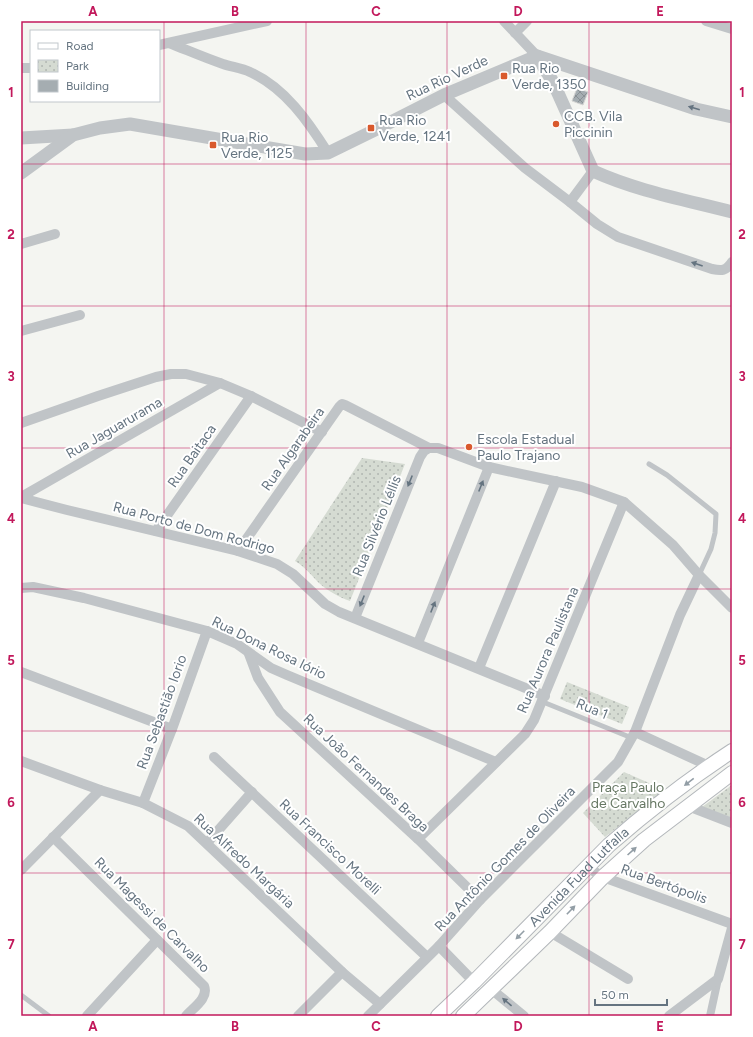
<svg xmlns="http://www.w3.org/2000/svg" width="753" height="1037" viewBox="0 0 753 1037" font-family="Figtree,sans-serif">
  <defs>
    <pattern id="park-dots" width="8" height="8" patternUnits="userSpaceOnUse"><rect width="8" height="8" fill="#d5dbd2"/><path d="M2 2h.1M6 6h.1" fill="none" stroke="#b0b6b0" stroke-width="1.8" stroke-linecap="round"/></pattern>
    <pattern id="building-cross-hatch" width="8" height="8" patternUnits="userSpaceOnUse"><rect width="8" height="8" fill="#a5adb1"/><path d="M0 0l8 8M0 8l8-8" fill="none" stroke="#8a9195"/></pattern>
  </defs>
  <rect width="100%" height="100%" fill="#f4f5f1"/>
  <g fill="url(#park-dots)">
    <path d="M362,458L405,464L350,601C339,597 328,591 319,583C311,575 305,567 295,561Z"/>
    <polygon points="567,682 629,707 622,724 560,699"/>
    <polygon points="624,772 665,790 605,837 583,813"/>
    <polygon points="732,785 732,818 702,807"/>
  </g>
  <polygon fill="url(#building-cross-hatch)" stroke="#d6d6d4" points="577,88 588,92 583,105 572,101"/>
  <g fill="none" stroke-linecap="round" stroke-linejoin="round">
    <g stroke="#b3b7bb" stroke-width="16">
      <g id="secondary">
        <path id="s1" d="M438,1016L474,982L609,845C648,811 689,779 732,751"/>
        <polyline points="463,1016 550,932 603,877 644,840 732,773"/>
      </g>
    </g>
    <g stroke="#c0c4c7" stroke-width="5">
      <polyline points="649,464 667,475 716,514 715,533 711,549 699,575"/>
      <polyline points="543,702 632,738"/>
      <polyline points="21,995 49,1016"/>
    </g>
    <polyline stroke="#c0c4c7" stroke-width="8" points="710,1016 718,979"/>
    <g stroke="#c0c4c7" stroke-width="10">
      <polyline points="504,21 537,56"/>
      <polyline points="706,21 732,29"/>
      <polyline points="515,33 527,21"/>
      <path d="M169,43C187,50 205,58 223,64C232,67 242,68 250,72C285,88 308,121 328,153"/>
      <polyline points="159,45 267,21"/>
      <polyline points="21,68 31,68"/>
      <path d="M444,95L525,168L570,202L597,224L618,237L712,269C722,271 726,271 732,262"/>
      <polyline points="570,202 593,171"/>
      <polyline points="21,244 55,234"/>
      <polyline points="21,331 80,315"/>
      <polyline points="21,423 98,396 156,377 171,374 186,374 220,383 251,396 322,432"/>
      <polyline points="21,497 220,383"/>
      <polyline points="21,498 67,510 238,551 277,564 293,574 325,604 339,612 545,696"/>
      <polyline points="156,531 251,396"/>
      <polyline points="238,551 339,407 342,404 345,405 429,448 438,448 489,467 582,487 624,502 673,545 699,575 732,608"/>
      <polyline points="21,588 33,587 84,598 207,631 237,644 271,668 287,675 496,762"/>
      <polyline points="355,618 420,457 424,451 429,448"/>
      <polyline points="418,643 489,467"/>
      <polyline points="249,654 258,678 280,712 418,839 480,900"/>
      <polyline points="479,668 556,481"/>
      <polyline points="21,672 172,729"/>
      <polyline points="635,732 709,766"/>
      <polyline points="214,757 427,957"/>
      <polyline points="21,761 100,790 143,803 188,826 342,972 380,1004"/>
      <polyline points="143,803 172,729 207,631"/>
      <polyline points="688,806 732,823"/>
      <path d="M53,837L204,986C209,998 193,1008 186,1016"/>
      <polyline points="418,839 525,734 534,720 624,502"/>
      <polyline points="207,843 252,792"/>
      <polyline points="587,867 603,877 732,924"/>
      <polyline points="21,870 100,790"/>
      <polyline points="550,932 628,979"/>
      <polyline points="439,946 474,982"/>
      <polyline points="491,989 524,1016"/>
      <polyline points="87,1016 157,940"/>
      <polyline points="298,1016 342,972"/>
      <polyline points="368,1016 439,946 480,900 618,762 635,732 680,615 699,575"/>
      <polyline points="669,1016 718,979 732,928"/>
    </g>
    <g stroke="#c0c4c7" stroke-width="13">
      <path d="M537,56L553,82L593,171C637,191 686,200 732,212"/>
      <polyline points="21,138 73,135"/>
      <polyline points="21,173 73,135 100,128 130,124 305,154 328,153 375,130 444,95 537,56 696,109 732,117"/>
    </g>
    <use href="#secondary" stroke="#fff" stroke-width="14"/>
  </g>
  <defs><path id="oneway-solid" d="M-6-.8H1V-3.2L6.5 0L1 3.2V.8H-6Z"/></defs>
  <g fill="#657480">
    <use href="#oneway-solid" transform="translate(694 108) rotate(-164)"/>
    <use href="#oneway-solid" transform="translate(697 264) rotate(-161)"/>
    <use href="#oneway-solid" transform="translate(410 481) rotate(112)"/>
    <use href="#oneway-solid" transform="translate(481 486) rotate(-68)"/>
    <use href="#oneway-solid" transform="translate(362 601) rotate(112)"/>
    <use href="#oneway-solid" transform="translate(433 607) rotate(-68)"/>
    <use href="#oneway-solid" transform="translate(507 1002) rotate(-140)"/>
  </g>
  <g fill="#939ea6">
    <use href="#oneway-solid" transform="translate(689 782) rotate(142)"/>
    <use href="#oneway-solid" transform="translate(632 851) rotate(-42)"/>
    <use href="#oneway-solid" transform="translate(571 910) rotate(-46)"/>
    <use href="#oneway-solid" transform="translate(520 935) rotate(135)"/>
  </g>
  <path fill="none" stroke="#c2185b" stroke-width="1" stroke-opacity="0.55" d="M164,21V1016M306,21V1016M447,21V1016M589,21V1016M21,164H732M21,306H732M21,448H732M21,589H732M21,731H732M21,873H732"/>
  <g fill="#d9592d" stroke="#fff" stroke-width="1.5">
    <rect x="500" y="72" width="8" height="8" rx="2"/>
    <circle cx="556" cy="124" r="4"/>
    <rect x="367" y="124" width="8" height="8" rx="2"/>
    <rect x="209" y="141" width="8" height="8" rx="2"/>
    <circle cx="469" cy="447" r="4"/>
  </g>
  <g text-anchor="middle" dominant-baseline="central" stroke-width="4" stroke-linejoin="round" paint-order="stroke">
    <g font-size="14" fill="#657480" stroke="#fff" text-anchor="start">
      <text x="512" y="68">Rua Rio<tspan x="512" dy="16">Verde, 1350</tspan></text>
      <text x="564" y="116">CCB. Vila<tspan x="564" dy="16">Piccinin</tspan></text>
      <text x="379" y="120">Rua Rio<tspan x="379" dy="16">Verde, 1241</tspan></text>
      <text x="221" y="137">Rua Rio<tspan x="221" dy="16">Verde, 1125</tspan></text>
      <text x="477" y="439">Escola Estadual<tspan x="477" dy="16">Paulo Trajano</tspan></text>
    </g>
    <g font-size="14" fill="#657480" stroke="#fff">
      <text transform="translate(447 78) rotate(-25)">Rua Rio Verde</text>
      <text transform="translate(114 428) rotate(-30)">Rua Jaguarurama</text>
      <text transform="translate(293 449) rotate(-55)">Rua Algarabeira</text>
      <text transform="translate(192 456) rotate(-55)">Rua Baitaca</text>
      <text transform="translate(377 526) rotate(-68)">Rua Silvério Léllis</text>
      <text transform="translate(194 528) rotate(15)">Rua Porto de Dom Rodrigo</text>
      <text transform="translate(269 648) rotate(26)">Rua Dona Rosa Iório</text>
      <text transform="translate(548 650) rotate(-67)">Rua Aurora Paulistana</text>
      <text transform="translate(592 709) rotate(22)">Rua 1</text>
      <text transform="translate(162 712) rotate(-70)">Rua Sebastião Iorio</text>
      <text transform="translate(366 773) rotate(43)">Rua João Fernandes Braga</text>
      <text transform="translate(330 847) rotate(43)">Rua Francisco Morelli</text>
      <text transform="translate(505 859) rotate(-46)">Rua Antônio Gomes de Oliveira</text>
      <text transform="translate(244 861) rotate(43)">Rua Alfredo Margária</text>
      <text stroke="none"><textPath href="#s1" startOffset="198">Avenida Fuad Lutfalla</textPath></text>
      <text transform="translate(664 884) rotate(20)">Rua Bertópolis</text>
      <text transform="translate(152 915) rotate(45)">Rua Magessi de Carvalho</text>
    </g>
    <g font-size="14" fill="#677864" stroke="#fff">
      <text x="628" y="787">Praça Paulo<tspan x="628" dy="16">de Carvalho</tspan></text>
    </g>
  </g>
  <rect width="753" height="1037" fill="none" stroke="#ffffff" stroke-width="44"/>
  <rect x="30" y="30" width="130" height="72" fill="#ffffff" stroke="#c1c7cc"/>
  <rect x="38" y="43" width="20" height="6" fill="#ffffff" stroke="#c1c7cc"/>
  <text x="66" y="50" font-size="12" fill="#657480">Road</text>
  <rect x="38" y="60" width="20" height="12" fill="url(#park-dots)" stroke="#c1c7cc"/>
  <text x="66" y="70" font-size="12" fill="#657480">Park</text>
  <rect x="38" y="80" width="20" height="12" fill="#a5adb1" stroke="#c1c7cc"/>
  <text x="66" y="90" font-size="12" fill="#657480">Building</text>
  <path d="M595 999v6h72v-6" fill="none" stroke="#657480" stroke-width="2"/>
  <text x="601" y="999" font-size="12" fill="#657480" stroke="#ffffff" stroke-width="3" paint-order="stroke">50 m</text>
  <rect x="22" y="22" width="709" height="993" fill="none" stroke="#c2185b" stroke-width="1.5"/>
  <g font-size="13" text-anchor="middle" font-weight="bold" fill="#c2185b">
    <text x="93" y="16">A</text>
    <text x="235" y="16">B</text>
    <text x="376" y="16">C</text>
    <text x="518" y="16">D</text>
    <text x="660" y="16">E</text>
    <text x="11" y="97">1</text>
    <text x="742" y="97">1</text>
    <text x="11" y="239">2</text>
    <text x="742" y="239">2</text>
    <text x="11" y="381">3</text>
    <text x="742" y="381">3</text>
    <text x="11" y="523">4</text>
    <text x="742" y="523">4</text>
    <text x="11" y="665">5</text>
    <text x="742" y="665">5</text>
    <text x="11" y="807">6</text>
    <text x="742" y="807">6</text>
    <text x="11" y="949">7</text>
    <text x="742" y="949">7</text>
    <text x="93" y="1031">A</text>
    <text x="235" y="1031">B</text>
    <text x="376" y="1031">C</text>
    <text x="518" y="1031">D</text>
    <text x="660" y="1031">E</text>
  </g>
</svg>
